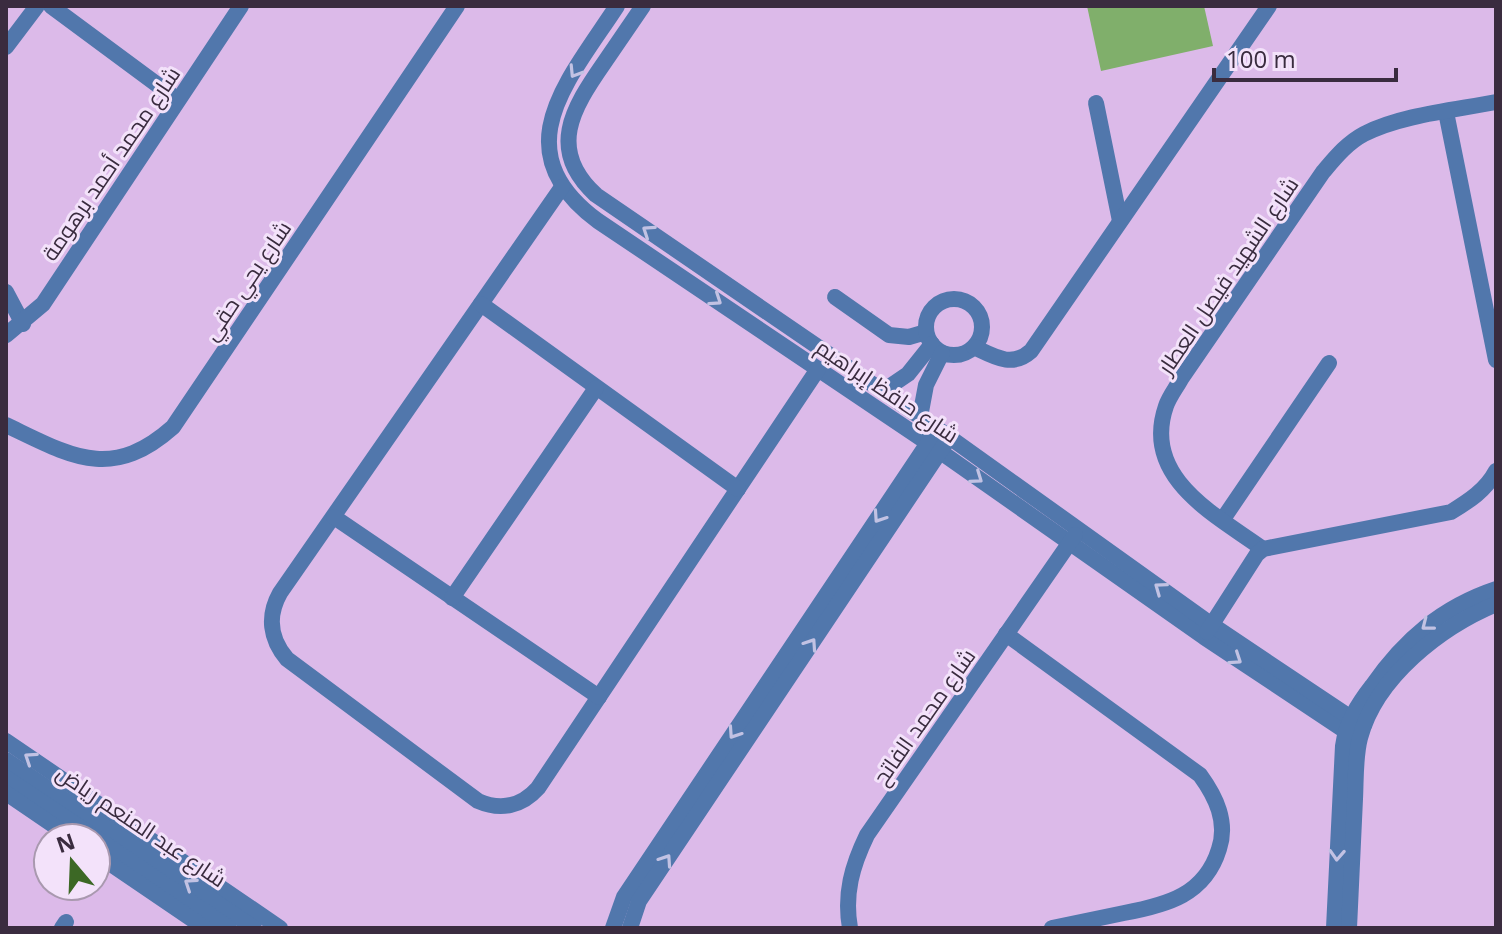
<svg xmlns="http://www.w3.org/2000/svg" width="1502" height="934" viewBox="0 0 1502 934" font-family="'Open Sans',Cairo,sans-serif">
  <rect width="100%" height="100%" fill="#dcbae9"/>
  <polygon fill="#80af6b" points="1087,6 1204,6 1213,46 1101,71"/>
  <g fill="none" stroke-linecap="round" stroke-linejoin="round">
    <g stroke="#5177ac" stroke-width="16">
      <polyline points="51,6 178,100"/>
      <path d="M617,6C568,81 502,150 598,221L928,443L1204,637L1359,740"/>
      <path d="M643,6C630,25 617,44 604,63C572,109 547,150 596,195L938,429L1212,625L1351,718L1364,725"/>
      <polyline points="6,47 37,6"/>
      <polyline points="1096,103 1120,221"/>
      <polyline points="1446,112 1496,360"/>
      <path d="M562,187L280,593C267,616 270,639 287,659L478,801C501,811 522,806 538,788L818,369"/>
      <polyline points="6,292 23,324"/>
      <polyline points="835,297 889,335 909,337 926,332"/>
      <circle cx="954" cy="327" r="28"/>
      <polyline points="481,304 738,489"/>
      <polyline points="6,335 43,304 241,6"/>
      <path d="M974,347C995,357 1012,368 1031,351L1269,6"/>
      <polyline points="883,391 908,374 932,344"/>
      <polyline points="920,417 926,385 942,353"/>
      <path d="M6,425C71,456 111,482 173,427L457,6"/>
      <polyline points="334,517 599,697"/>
      <polyline points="1223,519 1329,363"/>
      <path d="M1263,549C1216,515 1141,478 1166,406C1169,397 1176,388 1181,379L1323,172C1335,158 1347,143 1364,134C1401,115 1455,110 1496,102"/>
      <polyline points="452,598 596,388"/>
      <path d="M1207,632L1257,554L1263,549L1451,512C1469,501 1486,490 1496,471"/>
      <path d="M1006,634L1200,775C1216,797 1228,822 1219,849C1205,895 1167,905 1124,913C1100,918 1076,923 1052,928"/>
      <polyline points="6,741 280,928"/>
      <polyline points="6,760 254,928"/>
      <polyline points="6,778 96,838"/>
      <polyline points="6,793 72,838"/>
      <polyline points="96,838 229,928"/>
      <polyline points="96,854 205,928"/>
      <polyline points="62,928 66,922"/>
      <polyline points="613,928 624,897 932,437"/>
      <polyline points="630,928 639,901 945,444"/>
      <path d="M850,928C844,894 852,866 867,835L1075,535"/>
      <path d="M1334,928L1343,746C1346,723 1358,704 1372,686C1404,640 1442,607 1496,589"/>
      <path d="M1349,928C1351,885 1353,842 1355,799C1356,779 1355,757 1360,738C1376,677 1441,627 1496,604"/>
    </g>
  </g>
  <defs><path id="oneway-chevron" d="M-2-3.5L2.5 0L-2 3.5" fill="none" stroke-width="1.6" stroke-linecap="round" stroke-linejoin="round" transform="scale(2)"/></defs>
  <g stroke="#c2c2e3">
    <use href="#oneway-chevron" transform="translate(575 72) rotate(122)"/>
    <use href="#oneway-chevron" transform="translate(648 231) rotate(-146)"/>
    <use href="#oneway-chevron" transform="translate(716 300) rotate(34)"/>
    <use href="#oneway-chevron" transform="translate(977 478) rotate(35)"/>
    <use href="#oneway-chevron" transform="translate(879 517) rotate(124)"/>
    <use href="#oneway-chevron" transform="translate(1160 588) rotate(-144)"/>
    <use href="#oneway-chevron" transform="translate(1427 625) rotate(142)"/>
    <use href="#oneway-chevron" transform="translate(811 644) rotate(-56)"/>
    <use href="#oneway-chevron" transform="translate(1236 659) rotate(34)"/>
    <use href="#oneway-chevron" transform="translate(734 733) rotate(124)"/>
    <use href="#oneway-chevron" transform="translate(30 758) rotate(-146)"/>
    <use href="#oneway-chevron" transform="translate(1337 855) rotate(93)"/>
    <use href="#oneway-chevron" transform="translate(666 860) rotate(-56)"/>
    <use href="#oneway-chevron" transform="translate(190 884) rotate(-146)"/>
  </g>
  <g text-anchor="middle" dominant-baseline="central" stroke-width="6" stroke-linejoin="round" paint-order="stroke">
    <g font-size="22" fill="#3a2c3f" stroke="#f3e2fa">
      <text transform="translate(110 163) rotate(-56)">شارع محمد أحمد برهومة</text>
      <text transform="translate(1227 275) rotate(-56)">شارع الشهيد فيصل العطار</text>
      <text transform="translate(246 280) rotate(-56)">شارع يحي حقي</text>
      <text transform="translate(888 390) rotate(34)">شارع حافظ إبراهيم</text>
      <text transform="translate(923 716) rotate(-55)">شارع محمد الفاتح</text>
      <text transform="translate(142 825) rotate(34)">شارع عبد المنعم رياض</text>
    </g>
  </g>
  <rect width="1502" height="934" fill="none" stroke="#3a2c3f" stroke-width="16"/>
  <g transform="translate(72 862) rotate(341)"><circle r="38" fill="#f3e2fa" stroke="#a999af" stroke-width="2"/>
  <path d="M0-6L14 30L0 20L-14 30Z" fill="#3c6825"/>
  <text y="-12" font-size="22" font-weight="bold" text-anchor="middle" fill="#3a2c3f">N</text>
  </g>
  <path d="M1214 68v12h182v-12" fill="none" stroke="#3a2c3f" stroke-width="4"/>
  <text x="1226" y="68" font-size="24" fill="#3a2c3f" stroke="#f3e2fa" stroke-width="6" paint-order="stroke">100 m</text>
</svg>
